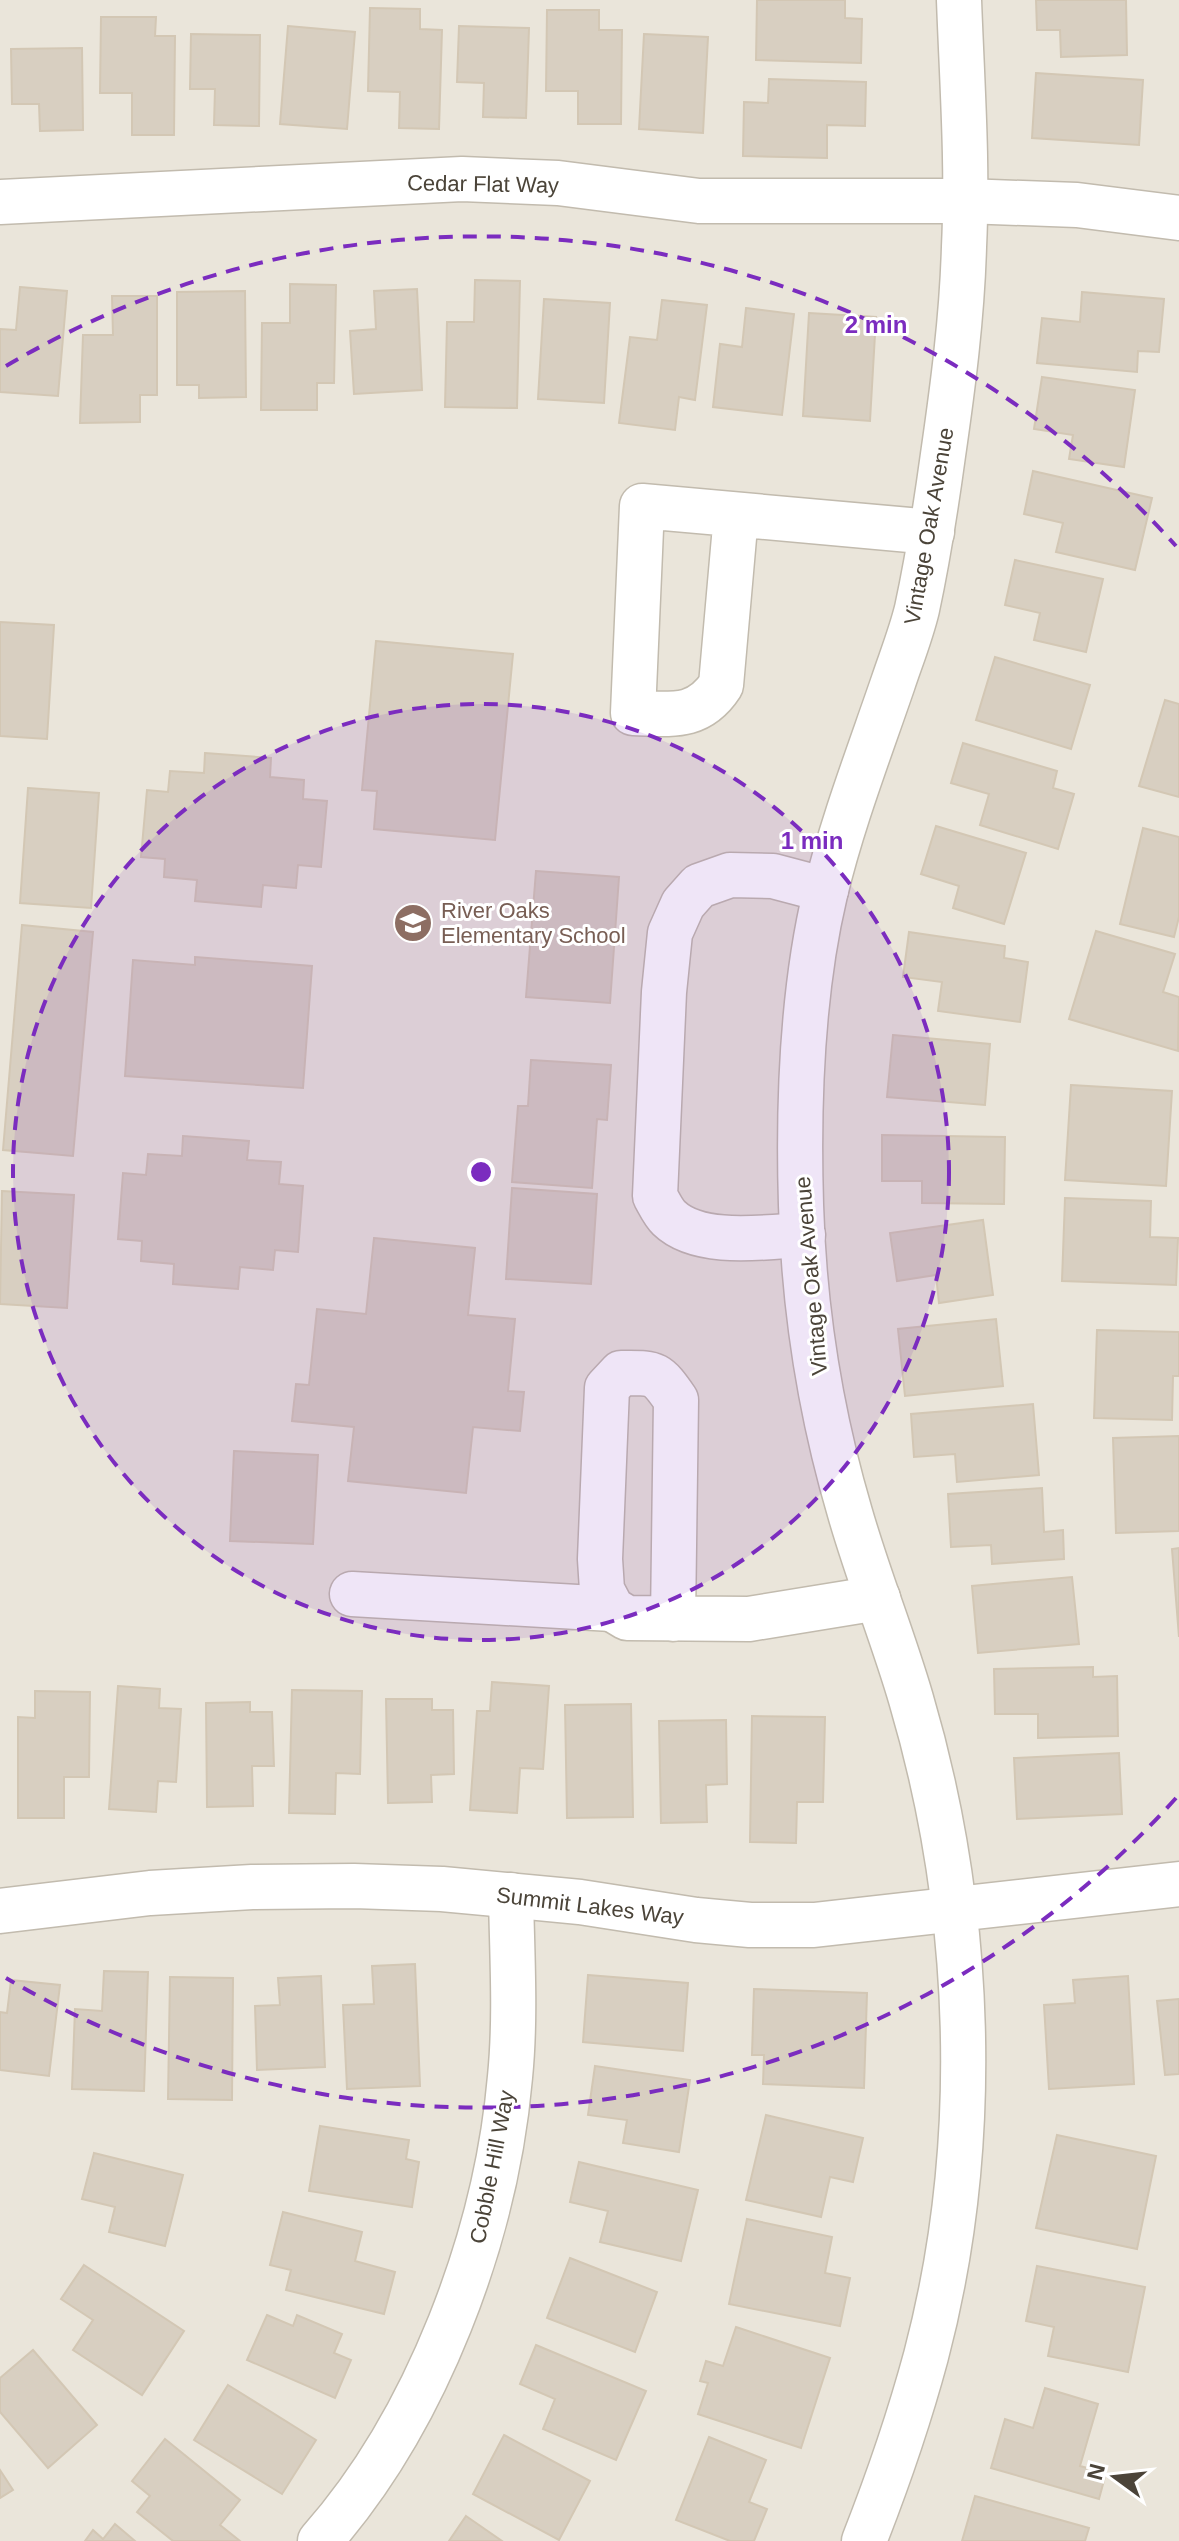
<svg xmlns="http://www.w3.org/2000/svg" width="1179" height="2541" viewBox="0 0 1179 2541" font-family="Helvetica,sans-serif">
  <rect width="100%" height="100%" fill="#f6f3ec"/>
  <rect fill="#eae5da" x="0" y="0" width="1179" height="2541"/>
  <g fill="#d8cfc1" stroke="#d3c7b4" stroke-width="2">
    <polygon points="757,0 845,0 845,18 862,19 861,63 756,60"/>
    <polygon points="1036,0 1126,0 1127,55 1061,57 1060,30 1037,30"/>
    <polygon points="370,8 420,9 420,29 442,30 439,129 399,128 400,92 368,91"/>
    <polygon points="547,10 599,10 599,30 622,30 621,124 578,124 578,91 546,91"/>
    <polygon points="101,17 156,17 155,36 175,36 174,135 132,135 132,93 100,93"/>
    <polygon points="288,26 355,32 347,129 280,124"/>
    <polygon points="459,26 529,28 526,118 483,117 484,83 457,82"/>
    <polygon points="191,34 260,35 259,126 214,125 215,89 190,89"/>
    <polygon points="644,34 708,37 703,133 639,129"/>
    <polygon points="82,48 83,130 40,131 39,104 12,104 11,49"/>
    <polygon points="1036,73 1143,80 1139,145 1032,138"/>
    <polygon points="769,79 866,82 865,126 827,125 827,158 743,156 744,102 768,103"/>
    <polygon points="475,280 520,281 517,408 445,407 447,322 474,322"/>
    <polygon points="290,284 336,285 334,383 317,383 317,410 261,410 262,323 290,323"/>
    <polygon points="20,287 67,291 58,396 0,392 0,329 16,330"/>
    <polygon points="417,289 422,390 354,394 350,331 376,329 374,291"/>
    <polygon points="245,291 246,397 199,398 199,385 177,385 177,292"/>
    <polygon points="1082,292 1164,299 1159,352 1138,351 1137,372 1037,363 1042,318 1080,322"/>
    <polygon points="112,296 157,296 157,395 140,395 140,422 80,423 83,335 113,335"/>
    <polygon points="544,299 610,303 604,403 538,399"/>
    <polygon points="662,300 707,305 695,400 679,397 675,430 619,423 630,337 657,340"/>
    <polygon points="746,308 794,314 782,415 713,407 720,344 742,347"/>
    <polygon points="809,313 876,317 870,421 803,416"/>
    <polygon points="1042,377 1135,390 1124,467 1069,459 1073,435 1034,429"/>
    <polygon points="1033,471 1152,498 1135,570 1056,552 1063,523 1024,514"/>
    <polygon points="1015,560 1103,579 1086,652 1034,640 1040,613 1005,605"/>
    <polygon points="0,622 54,625 47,739 0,736"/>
    <polygon points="376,641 513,654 495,840 374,829 377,791 362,790"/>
    <polygon points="995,657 1090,685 1071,749 976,720"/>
    <polygon points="1165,700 1179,704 1179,797 1139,786"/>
    <polygon points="963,743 1057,771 1053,788 1074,794 1058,849 980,825 989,794 951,783"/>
    <polygon points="205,753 271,758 270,777 304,780 303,799 327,801 321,867 298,865 296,888 263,885 261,907 195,901 197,880 164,877 165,859 141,857 147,790 168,792 170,771 204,773"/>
    <polygon points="28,788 99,793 91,908 20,903"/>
    <polygon points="936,826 1026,853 1004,924 953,908 959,886 921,874"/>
    <polygon points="1143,828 1179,837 1179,917 1174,937 1120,924"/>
    <polygon points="536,871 619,877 610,1003 526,997"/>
    <polygon points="22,925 93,932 73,1156 3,1150"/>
    <polygon points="1096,931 1175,954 1163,992 1179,997 1178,1051 1069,1019"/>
    <polygon points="909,932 1005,946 1004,958 1028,962 1020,1022 938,1011 942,982 903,977"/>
    <polygon points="195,957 312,966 303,1088 125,1076 133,960 195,965"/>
    <polygon points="893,1035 990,1044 985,1105 887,1097"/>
    <polygon points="531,1060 611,1065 607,1120 597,1119 592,1188 512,1182 518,1106 528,1106"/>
    <polygon points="1071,1085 1172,1091 1166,1186 1065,1180"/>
    <polygon points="882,1135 1005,1137 1004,1204 922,1203 922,1181 882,1181"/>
    <polygon points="183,1136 249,1141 247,1160 281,1162 279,1184 303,1186 298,1252 275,1250 273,1270 240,1267 238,1289 173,1284 174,1264 141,1261 142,1241 118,1239 123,1173 146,1175 148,1154 182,1156"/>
    <polygon points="512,1188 597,1194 591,1284 506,1279"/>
    <polygon points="2,1191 74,1195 67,1308 0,1304"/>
    <polygon points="1065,1198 1151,1201 1150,1237 1178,1238 1176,1285 1062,1281"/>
    <polygon points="983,1220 993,1295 939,1303 936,1275 897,1281 890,1233"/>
    <polygon points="374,1238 475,1248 468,1315 515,1319 508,1391 524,1392 520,1431 473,1427 466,1493 348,1481 354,1427 292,1421 296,1384 309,1385 317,1309 366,1314"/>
    <polygon points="996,1319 1003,1386 905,1396 898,1329"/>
    <polygon points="1097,1330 1179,1332 1179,1376 1173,1376 1172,1420 1094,1418"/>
    <polygon points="1033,1404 1039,1475 957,1482 955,1454 914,1457 911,1414"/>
    <polygon points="1179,1436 1179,1531 1116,1533 1113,1438"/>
    <polygon points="234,1451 318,1455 313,1544 230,1541"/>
    <polygon points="1042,1488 1044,1532 1063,1530 1064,1559 992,1564 991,1545 951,1547 948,1494"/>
    <polygon points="1179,1548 1179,1637 1172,1549"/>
    <polygon points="1072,1577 1079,1644 978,1653 972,1586"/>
    <polygon points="1093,1667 1093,1677 1117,1676 1118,1736 1038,1738 1038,1714 995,1714 994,1669"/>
    <polygon points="492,1682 549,1686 543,1769 520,1768 517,1813 470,1810 477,1711 490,1711"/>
    <polygon points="118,1686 160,1689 159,1708 181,1709 176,1782 158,1781 156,1812 109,1809"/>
    <polygon points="292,1690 362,1691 360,1774 336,1773 335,1814 289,1813"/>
    <polygon points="35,1691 90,1692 89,1777 64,1777 64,1818 18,1818 18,1717 35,1718"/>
    <polygon points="386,1699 432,1699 432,1710 453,1710 454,1774 431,1775 432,1802 388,1803"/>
    <polygon points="250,1702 250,1712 272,1712 274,1766 252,1766 253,1806 207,1807 206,1703"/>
    <polygon points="631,1704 633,1817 567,1818 565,1705"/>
    <polygon points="752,1716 825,1717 823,1802 797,1802 796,1843 750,1842"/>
    <polygon points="726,1720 727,1784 706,1785 707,1822 661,1823 659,1721"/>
    <polygon points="1119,1753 1122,1814 1017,1819 1014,1758"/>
    <polygon points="415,1964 420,2086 347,2089 343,2005 374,2004 372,1966"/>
    <polygon points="104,1971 148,1972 144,2091 72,2089 75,2009 102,2011"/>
    <polygon points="588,1975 688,1983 683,2051 583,2042"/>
    <polygon points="321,1976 325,2067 257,2070 255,2006 280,2005 278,1978"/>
    <polygon points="1128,1976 1134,2084 1049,2089 1044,2005 1075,2003 1073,1980"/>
    <polygon points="170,1977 233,1978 232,2100 168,2099"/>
    <polygon points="11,1980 60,1985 49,2076 0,2070 0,2012 7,2013"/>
    <polygon points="754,1989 867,1993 864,2088 763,2084 764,2055 752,2055"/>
    <polygon points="1179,1999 1179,2074 1165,2075 1157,2001"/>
    <polygon points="595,2066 690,2080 679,2152 623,2143 627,2120 588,2115"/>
    <polygon points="766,2115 863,2138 853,2182 830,2177 821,2217 746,2200"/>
    <polygon points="320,2126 409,2140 406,2159 419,2162 412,2207 309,2191"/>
    <polygon points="1057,2135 1156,2156 1137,2249 1036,2228"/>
    <polygon points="94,2153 183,2175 165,2246 109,2232 115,2207 82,2199"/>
    <polygon points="579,2162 698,2190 681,2261 600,2242 608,2211 570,2202"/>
    <polygon points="283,2212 362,2232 355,2261 395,2272 384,2314 286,2290 291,2270 270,2265"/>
    <polygon points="747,2219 832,2237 825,2273 850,2278 840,2326 729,2304"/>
    <polygon points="570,2258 657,2292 635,2352 547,2318"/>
    <polygon points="84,2265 184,2331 142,2395 73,2350 93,2320 61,2299"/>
    <polygon points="1037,2266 1145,2287 1128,2372 1048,2356 1054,2327 1026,2321"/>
    <polygon points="267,2315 293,2326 297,2315 342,2334 334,2353 351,2360 335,2398 247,2360"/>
    <polygon points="736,2327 830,2358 801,2448 698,2414 708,2383 700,2381 706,2361 723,2366"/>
    <polygon points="536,2345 646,2391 616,2460 543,2429 555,2399 520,2384"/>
    <polygon points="33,2350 97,2425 48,2468 0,2412 0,2378"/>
    <polygon points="228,2385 316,2440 282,2494 194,2440"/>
    <polygon points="1045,2388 1098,2404 1080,2466 1106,2473 1099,2499 991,2468 1005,2419 1033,2428"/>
    <polygon points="504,2435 590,2481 559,2540 473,2494"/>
    <polygon points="709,2437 766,2460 749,2502 767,2509 754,2541 730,2541 676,2520"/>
    <polygon points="165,2439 240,2500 220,2525 240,2541 173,2541 137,2512 150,2496 132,2481"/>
    <polygon points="0,2470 13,2490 0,2498"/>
    <polygon points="975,2496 1089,2528 1085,2541 962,2541"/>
    <polygon points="466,2516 502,2541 449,2541"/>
    <polygon points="115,2524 135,2541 85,2541 93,2530 103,2539"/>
  </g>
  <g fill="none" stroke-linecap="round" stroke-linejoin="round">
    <g stroke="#c2bbae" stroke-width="47">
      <g id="minor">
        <polyline points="0,202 462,179 558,183 699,201 965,201 1077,205 1179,218"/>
        <path d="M736,515L721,685C698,720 671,714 633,713L642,506L932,532"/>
        <path d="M803,1235C765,1237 699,1247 669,1218C663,1212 659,1203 655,1196L664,992L670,933L683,904L699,886L730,875L773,876L826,890"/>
        <polyline points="352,1594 612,1609"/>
        <path d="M673,1619L676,1400C656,1371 655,1373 621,1373L607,1388L600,1559L602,1590L612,1609L627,1618L749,1619L878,1598"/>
        <polyline points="0,1911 150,1893 252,1887 354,1886 442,1889 580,1902 696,1920 750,1925 814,1925 1179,1884"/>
        <path d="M320,2541C427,2420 496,2237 510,2077C516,2017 512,1955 511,1895"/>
        <path d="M864,2541C888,2480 909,2419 926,2356C982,2144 973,1909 911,1699C893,1637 868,1576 850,1513C821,1415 804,1308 801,1205C798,1106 802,991 825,894C842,823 869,753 893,683C901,659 911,634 917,609C928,558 936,506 943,455C953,386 962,317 964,247C968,165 962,82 959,0"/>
      </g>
    </g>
    <use href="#minor" stroke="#fff" stroke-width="44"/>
  </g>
  <circle cx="481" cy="1172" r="468" fill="#7b2cbf" fill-opacity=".12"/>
  <g fill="none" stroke="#7b2cbf" stroke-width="4" stroke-dasharray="14 10">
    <circle cx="481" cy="1172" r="468"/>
    <path d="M1176 1798A935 935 0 0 1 6 1978M6 366A935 935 0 0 1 1176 546"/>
  </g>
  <defs>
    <g id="school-disc" transform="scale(2)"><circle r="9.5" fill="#8d6e63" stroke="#fff"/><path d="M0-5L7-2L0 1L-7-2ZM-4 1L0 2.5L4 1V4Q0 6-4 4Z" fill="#fff"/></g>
  </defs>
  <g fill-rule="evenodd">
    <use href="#school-disc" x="413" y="923"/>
  </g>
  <g text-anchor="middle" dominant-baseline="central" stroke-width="6" stroke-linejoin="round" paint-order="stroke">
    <g font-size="22" fill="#4b4439" stroke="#fff">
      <text transform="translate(483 184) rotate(1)">Cedar Flat Way</text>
      <text transform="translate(929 526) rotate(-80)">Vintage Oak Avenue</text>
      <text transform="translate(811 1276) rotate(-95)">Vintage Oak Avenue</text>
      <text transform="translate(590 1906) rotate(7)">Summit Lakes Way</text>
      <text transform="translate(492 2167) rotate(-79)">Cobble Hill Way</text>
    </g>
    <g font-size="22" fill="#785e54" stroke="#fff" text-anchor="start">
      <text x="441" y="910">River Oaks<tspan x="441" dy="25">Elementary School</tspan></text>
    </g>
  </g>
  <circle cx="481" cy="1172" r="12" fill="#7b2cbf" stroke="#fff" stroke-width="4"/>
  <g font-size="24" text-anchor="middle" font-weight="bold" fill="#7b2cbf" stroke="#fff" stroke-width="6" stroke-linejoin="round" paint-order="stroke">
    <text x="876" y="333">2 min</text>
    <text x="812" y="849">1 min</text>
  </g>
  <g transform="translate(1115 2477) rotate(285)" stroke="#ffffff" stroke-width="6" paint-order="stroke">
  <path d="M0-6L14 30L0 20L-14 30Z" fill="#4b4439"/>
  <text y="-12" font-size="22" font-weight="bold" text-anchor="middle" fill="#4b4439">N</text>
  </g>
</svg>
